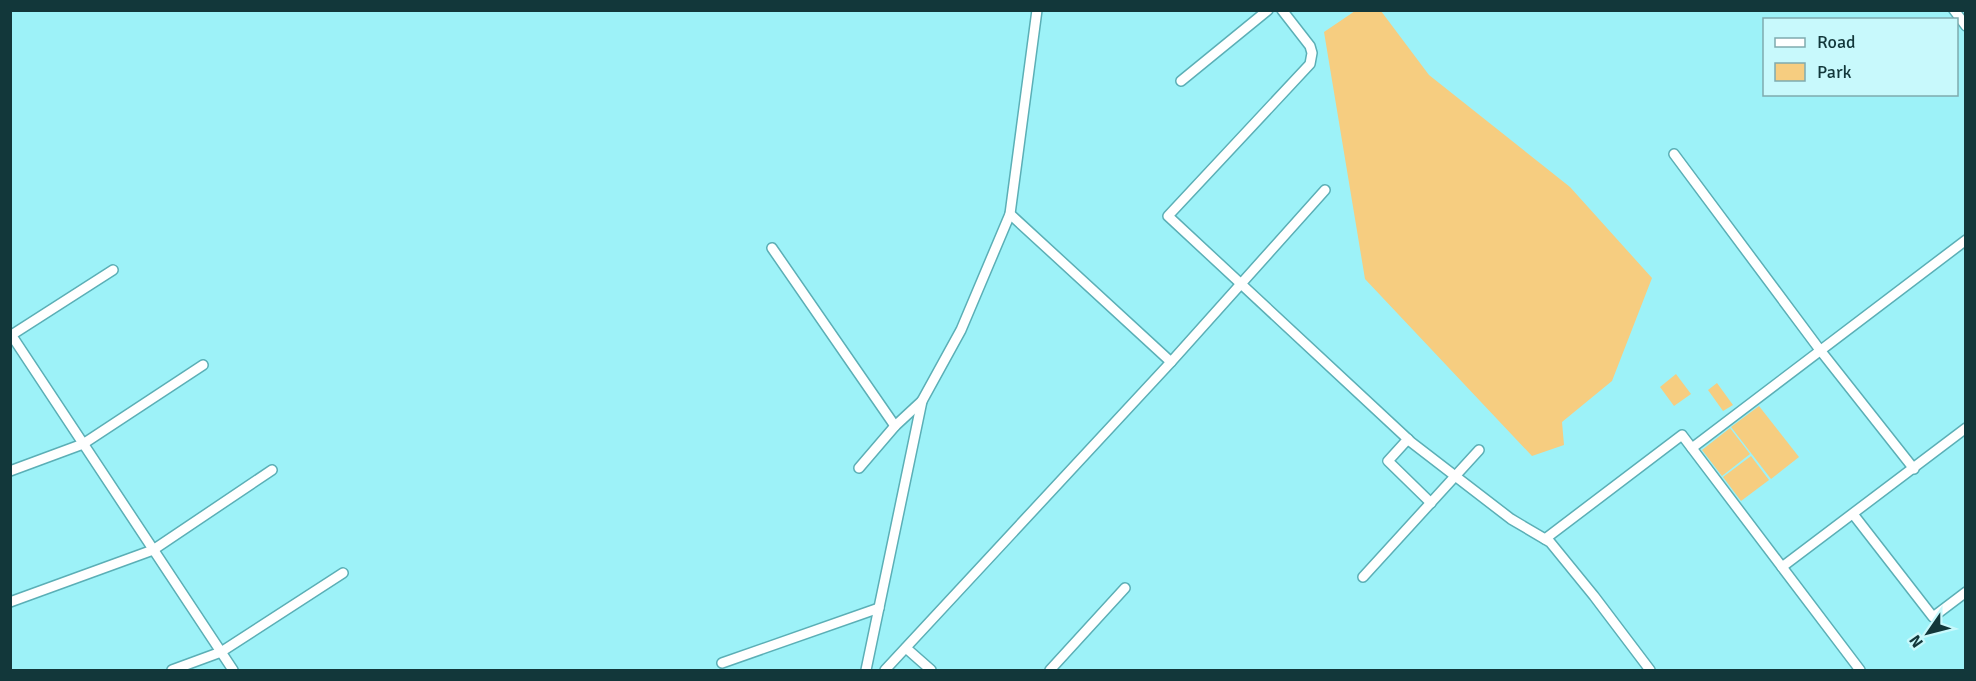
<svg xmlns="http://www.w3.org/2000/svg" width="1976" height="681" viewBox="0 0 1976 681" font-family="Signika,sans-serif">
  <rect width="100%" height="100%" fill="#9df2f8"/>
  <g fill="#f6cd80">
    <polygon points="1355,11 1381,11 1429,75 1570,187 1652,278 1612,381 1562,422 1564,445 1532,456 1365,279 1324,32"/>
    <polygon points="1676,374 1691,394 1674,406 1660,387"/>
    <polygon points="1717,383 1733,405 1723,411 1708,390"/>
    <polygon points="1759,406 1799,457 1771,479 1731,427"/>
    <polygon points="1730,428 1750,454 1722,476 1702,450"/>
    <polygon points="1751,456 1769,480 1741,501 1723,477"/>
  </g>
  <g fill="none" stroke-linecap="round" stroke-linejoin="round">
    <g stroke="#5bafb6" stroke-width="12">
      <g id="minor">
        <polyline points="1282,10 1310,46 1312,53 1310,64 1168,216 1411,442 1511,519 1550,542 1594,596 1650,670"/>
        <polyline points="1954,10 1966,26"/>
        <polyline points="1181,81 1268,10"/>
        <polyline points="1674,154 1820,350 1914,469"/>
        <polyline points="1010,214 1171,362"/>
        <polyline points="772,248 895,426"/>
        <polyline points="10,336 113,270"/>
        <polyline points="12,336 233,670"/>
        <polyline points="1408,439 1388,461 1431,503"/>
        <polyline points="1692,448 1966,240"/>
        <polyline points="859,468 895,426 922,401"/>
        <polyline points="10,471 83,444 203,365"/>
        <polyline points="1853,514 1933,617 1966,592"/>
        <polyline points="1545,539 1682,435 1860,670"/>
        <polyline points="1782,567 1966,428"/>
        <polyline points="1363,577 1479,450"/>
        <polyline points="10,602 153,550 272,470"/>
        <polyline points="906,648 931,670"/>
        <polyline points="722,663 879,608"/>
        <polyline points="172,670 221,652 343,573"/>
        <polyline points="866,670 922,401 961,330 1010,214 1037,10"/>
        <polyline points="885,670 1171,362 1325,190"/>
        <polyline points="1050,670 1125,588"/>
      </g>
    </g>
    <use href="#minor" stroke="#fff" stroke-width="9"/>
  </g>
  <rect width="1976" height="681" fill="none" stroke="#12373a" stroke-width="24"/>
  <rect x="1763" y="18" width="195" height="78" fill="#c8f9fc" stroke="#7fabae" stroke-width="1.5"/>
  <rect x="1775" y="38" width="30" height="9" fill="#ffffff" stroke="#7fabae" stroke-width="1.5"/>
  <text x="1817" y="48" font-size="18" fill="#12373a">Road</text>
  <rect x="1775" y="63" width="30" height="18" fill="#f6cd80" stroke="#7fabae" stroke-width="1.5"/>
  <text x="1817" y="78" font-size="18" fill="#12373a">Park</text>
  <g transform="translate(1928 633) rotate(235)" stroke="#c8f9fc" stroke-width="4.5" paint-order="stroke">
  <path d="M0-4.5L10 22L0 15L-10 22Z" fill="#12373a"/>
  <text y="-9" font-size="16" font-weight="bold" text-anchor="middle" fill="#12373a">N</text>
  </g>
</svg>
